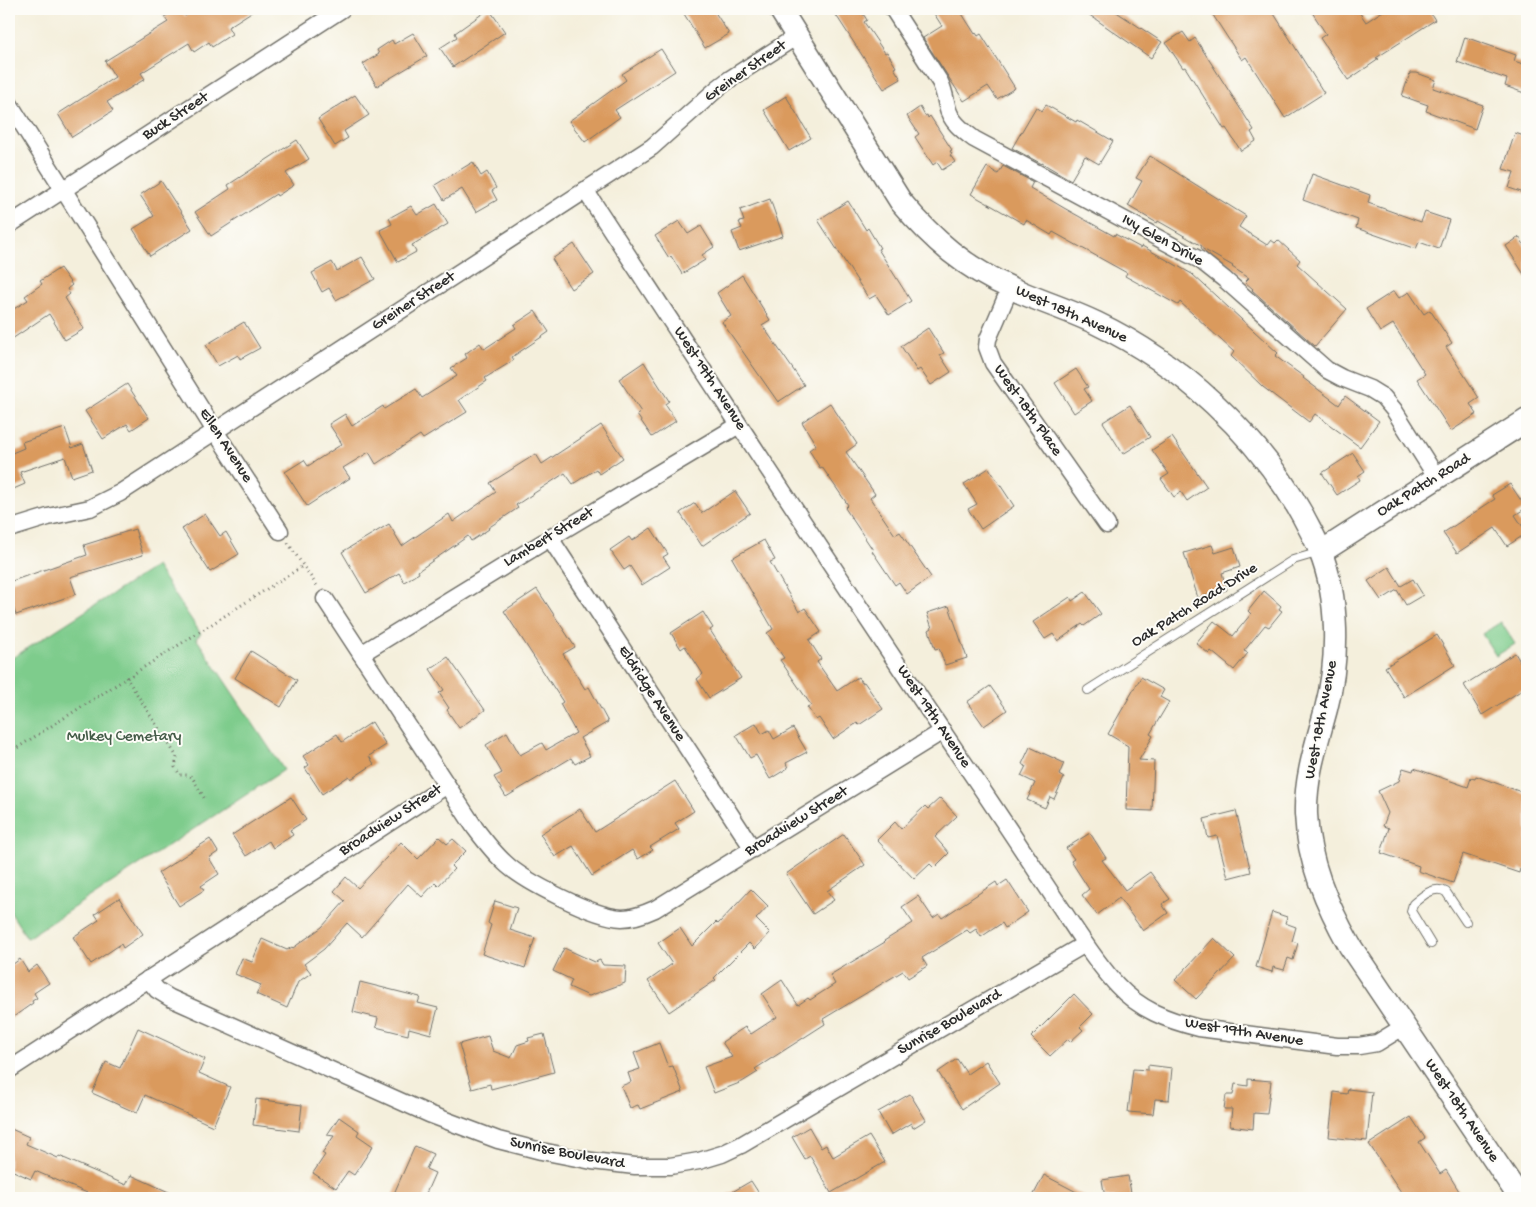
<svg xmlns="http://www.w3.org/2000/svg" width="1536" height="1207" viewBox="0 0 1536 1207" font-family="'Gochi Hand',sans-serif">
  <rect width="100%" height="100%" fill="#fdfcf7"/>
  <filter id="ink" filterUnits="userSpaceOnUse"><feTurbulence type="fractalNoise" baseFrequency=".02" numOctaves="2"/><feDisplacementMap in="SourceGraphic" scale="10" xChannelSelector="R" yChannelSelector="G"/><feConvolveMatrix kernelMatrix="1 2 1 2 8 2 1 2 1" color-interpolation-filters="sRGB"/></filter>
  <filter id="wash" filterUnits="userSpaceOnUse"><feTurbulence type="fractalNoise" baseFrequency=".0096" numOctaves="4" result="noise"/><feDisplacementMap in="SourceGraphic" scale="20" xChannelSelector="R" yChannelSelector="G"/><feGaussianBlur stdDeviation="1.12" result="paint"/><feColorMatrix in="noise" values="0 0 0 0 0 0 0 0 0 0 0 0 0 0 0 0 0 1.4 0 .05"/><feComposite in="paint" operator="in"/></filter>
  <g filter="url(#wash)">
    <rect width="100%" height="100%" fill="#f4efdc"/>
    <g fill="#7ecc8c" stroke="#547c5c">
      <polygon points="156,566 201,634 196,638 284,770 27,938 9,910 9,660"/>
      <polygon points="1501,622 1515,644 1496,656 1482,634"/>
    </g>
    <g id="blocks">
      <g fill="#da9a5d">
        <polygon points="178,9 180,9 185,16 196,9 256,9 228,27 232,34 212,47 209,42 194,52 189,43 141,73 145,79 107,102 113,111 72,137 58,114 115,77 105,61 168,22 164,17"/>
        <polygon points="489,9 505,32 453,67 440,48 457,37 455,33"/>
        <polygon points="681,9 713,9 729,34 705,48"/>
        <polygon points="832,9 860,9 867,20 864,22 885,53 887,52 896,67 894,68 901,79 884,89"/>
        <polygon points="931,9 959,9 975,34 976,33 978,36 981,34 1015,88 997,99 988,86 964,101 923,38 942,26"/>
        <polygon points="1081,9 1112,9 1162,42 1151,58"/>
        <polygon points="1209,9 1271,9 1324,93 1285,118 1246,57 1242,60"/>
        <polygon points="1310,9 1357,9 1366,22 1386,9 1428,9 1435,20 1376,58 1379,59 1348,80 1320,38 1326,34"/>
        <polygon points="1183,32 1190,42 1195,38 1254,130 1251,132 1256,141 1241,151 1226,128 1224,129 1185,67 1183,68 1166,43"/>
        <polygon points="413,33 427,56 377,86 363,64 379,54 377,50 392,40 394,44"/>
        <polygon points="1465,37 1516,55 1514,61 1527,65 1527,94 1505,86 1507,79 1457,62"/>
        <polygon points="661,49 675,71 615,110 620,117 585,142 569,121 626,80 622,74"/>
        <polygon points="1410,73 1417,73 1436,80 1433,88 1483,105 1475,129 1426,111 1428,105 1402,96"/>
        <polygon points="355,95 369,115 344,131 348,138 335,146 318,119"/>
        <polygon points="786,96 811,138 789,151 764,110"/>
        <polygon points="1046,105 1076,122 1077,120 1113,141 1099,164 1085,156 1071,180 1042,163 1042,164 1012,148 1036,107 1042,111"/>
        <polygon points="920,107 925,116 927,115 928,118 930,116 952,150 950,151 952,154 950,155 955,162 942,170 937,162 933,165 915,137 919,134 907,116"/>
        <polygon points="1515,133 1527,137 1527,194 1509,188 1514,172 1503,169"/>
        <polygon points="297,140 309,159 286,173 294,185 277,196 276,194 211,236 195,212 230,189 228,185"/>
        <polygon points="1150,156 1246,216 1239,227 1267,245 1271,240 1275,243 1278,240 1300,260 1297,264 1347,309 1315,346 1252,290 1253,289 1245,282 1249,278 1232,267 1233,266 1201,248 1202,246 1158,221 1157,223 1128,206 1142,181 1136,178"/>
        <polygon points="473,162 481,176 487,172 496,188 492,191 497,200 476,212 462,189 444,200 435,185"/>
        <polygon points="1003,166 1033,182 1030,188 1064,208 1114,236 1115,234 1141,248 1142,246 1192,274 1278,353 1275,356 1304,377 1303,378 1339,405 1345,396 1379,421 1360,447 1315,414 1309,422 1263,387 1231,356 1234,352 1180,302 1178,305 1125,276 1127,273 1053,232 1051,235 1026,220 1024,224 971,194 987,167 998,174"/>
        <polygon points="1312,174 1370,195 1368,203 1421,222 1425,212 1449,220 1439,249 1419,242 1416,249 1356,228 1358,220 1303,200"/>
        <polygon points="161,181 192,229 150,256 133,229 154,216 140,195"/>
        <polygon points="770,199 783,236 739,251 732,232 742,228 739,222 744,221 740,210"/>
        <polygon points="848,201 866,230 868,228 880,248 878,249 911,301 889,315 876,295 869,299 818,220"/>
        <polygon points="436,204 448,224 412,245 416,252 398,262 380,230 392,224 389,218 411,206 417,215"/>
        <polygon points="679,221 688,234 701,226 714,247 702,255 705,260 682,274 671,256 669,258 655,236"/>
        <polygon points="1519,237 1527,249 1527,279 1506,246"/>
        <polygon points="574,244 594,274 571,289 552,259"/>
        <polygon points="362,257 375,279 336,300 329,288 322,292 312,273 332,262 337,271"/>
        <polygon points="60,268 72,285 67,289 70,294 65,298 84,329 65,340 49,314 9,341 9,312 28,300 25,296 42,284 40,281"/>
        <polygon points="742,275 770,320 762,325 804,385 778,402 722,322 731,316 717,293"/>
        <polygon points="1394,291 1399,298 1409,292 1424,314 1430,310 1452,343 1446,347 1479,398 1470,404 1477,414 1451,431 1417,379 1425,374 1393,324 1380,332 1366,309"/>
        <polygon points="535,311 549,332 512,357 514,360 485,378 487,381 459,400 467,412 423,439 420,435 376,464 369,452 343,468 350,478 307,506 285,472 304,460 308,466 342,444 329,424 345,414 352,426 383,406 384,409 416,389 422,398 457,376 451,368 467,358 465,354 480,343 484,349 516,328 514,325"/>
        <polygon points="244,322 260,348 240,359 238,355 218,366 206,345"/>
        <polygon points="928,328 944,353 940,355 951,372 931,385 920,369 917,371 901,346"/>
        <polygon points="644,362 669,401 665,404 676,421 652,437 637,415 641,412 619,379"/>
        <polygon points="1076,369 1088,387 1084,389 1092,401 1074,413 1055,383"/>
        <polygon points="127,384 149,418 131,430 127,424 103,439 85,411"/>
        <polygon points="830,403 857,444 846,452 875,494 870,498 895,535 900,532 931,577 907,594 899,582 895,585 872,551 873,550 845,508 848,505 822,467 820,468 809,450 816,445 802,422"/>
        <polygon points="1130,405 1150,437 1123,454 1103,422"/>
        <polygon points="601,425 623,458 599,474 596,469 573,484 565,473 516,505 518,508 488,528 489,529 471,541 468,536 418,571 419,573 404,582 399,573 366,593 342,552 389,524 402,546 449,514 453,522 496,492 490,483 536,454 542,464"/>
        <polygon points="65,428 72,448 83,444 92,470 72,477 65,457 20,472 25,484 9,491 9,446 12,453 24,448 22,442"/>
        <polygon points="1172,437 1207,487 1187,501 1181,492 1174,497 1161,479 1169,474 1152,450"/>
        <polygon points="1353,453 1365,471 1358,476 1360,480 1337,495 1322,473"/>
        <polygon points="989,468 1014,506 981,529 968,509 977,504 964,484"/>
        <polygon points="1510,484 1526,508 1515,515 1527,533 1507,546 1495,528 1457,553 1443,533 1495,499 1492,495"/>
        <polygon points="735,491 750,513 702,546 680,513 695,503 702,513"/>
        <polygon points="205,514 220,536 226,532 239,554 210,572 182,529"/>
        <polygon points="651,528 668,554 663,557 670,567 642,585 630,566 624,570 610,550 629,537 632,541"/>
        <polygon points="135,529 143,555 70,577 76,594 16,615 9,596 9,582 87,555 84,545"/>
        <polygon points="764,540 775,560 770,562 799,612 805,608 821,632 809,640 821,659 817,662 837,691 858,677 862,683 864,682 883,709 859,725 857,723 833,739 819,718 816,720 807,707 811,705 780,660 784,658 767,633 773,629 732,558"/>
        <polygon points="1212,545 1215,553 1234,547 1240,567 1222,573 1227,590 1198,598 1184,553"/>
        <polygon points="1389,567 1401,586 1413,579 1423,595 1406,605 1397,590 1381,600 1368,581"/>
        <polygon points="537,589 575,647 563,654 585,689 589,687 608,722 580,738 590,756 575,764 571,758 506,797 494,777 502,773 486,745 507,732 520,755 542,743 546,750 576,733 560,704 563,702 504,611"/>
        <polygon points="1264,591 1281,606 1279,609 1282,611 1269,627 1265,625 1244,651 1248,653 1234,670 1211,651 1209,654 1196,643 1214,621 1233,636 1251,614 1248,611"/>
        <polygon points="1085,592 1101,614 1084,626 1082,624 1058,641 1053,634 1045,639 1033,622 1070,597 1072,601"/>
        <polygon points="949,606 967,658 945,665 939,648 935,649 929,630 932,628 927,613"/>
        <polygon points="703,612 713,628 710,630 741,678 709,698 697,679 703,674 685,646 681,649 671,633"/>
        <polygon points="1437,635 1455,665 1404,697 1385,667"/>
        <polygon points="251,651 297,680 281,707 235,678"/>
        <polygon points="1515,653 1527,673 1527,687 1482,715 1464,685"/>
        <polygon points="448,657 485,710 459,728 447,710 449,708 439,693 444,690 430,669"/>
        <polygon points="1141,677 1164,690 1160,697 1169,702 1150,734 1153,736 1139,760 1154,761 1152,811 1126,810 1128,746 1108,734"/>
        <polygon points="990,686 1007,710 984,726 967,702"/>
        <polygon points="372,722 386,745 369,756 374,764 351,779 349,776 322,794 305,768 309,765 303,756 337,734 342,742"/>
        <polygon points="756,723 762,734 769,730 774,739 793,728 807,752 786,763 788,768 770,779 756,755 750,758 736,735"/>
        <polygon points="1030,747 1064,763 1059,775 1064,778 1054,799 1050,797 1045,808 1027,800 1035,783 1021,776 1026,766 1022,764"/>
        <polygon points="1403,768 1413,771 1414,768 1468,787 1471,778 1475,779 1476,776 1527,794 1527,872 1520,869 1519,873 1463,854 1453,883 1418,871 1419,866 1381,853 1389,828 1383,826 1388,813 1378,791 1399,781"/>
        <polygon points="675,781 694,811 675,823 679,829 650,847 653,850 638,859 632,850 592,876 573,846 555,857 540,834 580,809 595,832"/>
        <polygon points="291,797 306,820 290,830 293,835 273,848 269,841 246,856 232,835"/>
        <polygon points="940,798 957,816 935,837 949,853 934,868 930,864 914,879 877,840 895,822 901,829 925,806 928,809"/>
        <polygon points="1236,811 1251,872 1228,878 1217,836 1208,838 1204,819"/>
        <polygon points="1090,833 1106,858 1102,860 1125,890 1150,872 1170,899 1162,904 1168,913 1143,931 1119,898 1097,915 1082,895 1089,889 1071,861 1074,859 1066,848"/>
        <polygon points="844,834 865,865 827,891 834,900 813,914 786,874"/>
        <polygon points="439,837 447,844 453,839 466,851 451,866 454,869 438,886 435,883 422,897 408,884 362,937 347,923 324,949 304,964 311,973 298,982 287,1008 256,994 261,985 235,974 242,958 252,962 262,939 287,950 292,947 293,948 322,927 345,901 334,891 346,877 358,888 401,842 418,859"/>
        <polygon points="210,839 218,852 209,858 219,874 201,886 204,890 179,906 158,873"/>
        <polygon points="1007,880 1028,912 1005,928 1002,923 981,937 976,929 970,933 967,930 922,958 927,966 908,978 903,971 823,1019 825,1024 755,1069 758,1072 742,1082 714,1093 704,1067 732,1057 722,1042 745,1027 751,1034 777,1017 762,994 782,980 798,1005 808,998 810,1000 835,984 830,975 885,942 884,941 913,923 902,907 918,896 933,918 939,914 942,918 996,882 998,886"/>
        <polygon points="751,889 768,906 756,919 770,933 755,949 749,943 714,978 716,980 669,1012 648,981 672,964 658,943 680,928 692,946 716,922 718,924"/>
        <polygon points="119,898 143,934 123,948 121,944 91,964 73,937 99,920 95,914"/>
        <polygon points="495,901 517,908 510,930 535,938 525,968 482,954 491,925 488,923"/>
        <polygon points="1272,912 1287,917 1285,923 1296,927 1292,941 1298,943 1293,960 1288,958 1284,970 1273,967 1272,972 1256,967"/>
        <polygon points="1214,938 1235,958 1196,999 1175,980"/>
        <polygon points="564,948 595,962 600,960 603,965 626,966 625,983 589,996 569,987 572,980 553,971"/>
        <polygon points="20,959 28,972 37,965 49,983 34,993 37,998 32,1001 33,1003 9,1020 9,967"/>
        <polygon points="360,982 420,997 418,1003 438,1008 431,1034 409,1028 408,1035 376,1027 378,1018 353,1012"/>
        <polygon points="1074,994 1093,1014 1080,1027 1083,1030 1070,1042 1068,1039 1050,1056 1031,1037"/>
        <polygon points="138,1028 205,1059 199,1073 230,1087 213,1126 145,1095 137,1113 92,1093 106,1062 120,1068"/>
        <polygon points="544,1034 554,1072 491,1089 490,1084 472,1089 459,1044 488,1036 493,1051 511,1058 517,1045 529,1041 528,1038"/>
        <polygon points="659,1043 668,1067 673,1066 683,1092 640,1109 638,1105 630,1108 621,1086 631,1082 628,1073 640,1069 634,1053"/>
        <polygon points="957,1059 967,1074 986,1061 1000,1083 962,1109 938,1072"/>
        <polygon points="1148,1065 1172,1068 1169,1100 1155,1099 1153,1114 1128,1112 1133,1069 1148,1070"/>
        <polygon points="1248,1079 1271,1081 1267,1114 1254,1113 1253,1129 1230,1126 1232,1109 1224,1109 1226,1095 1233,1095 1235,1084 1248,1086"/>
        <polygon points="1348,1089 1372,1092 1367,1141 1329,1137 1334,1092 1347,1094"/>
        <polygon points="910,1094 926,1120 913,1128 911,1123 891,1135 878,1112"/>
        <polygon points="256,1099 302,1105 299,1131 253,1125"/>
        <polygon points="339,1117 359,1131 357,1135 373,1146 354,1175 348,1171 336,1188 313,1173 325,1155 322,1153 334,1136 327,1135"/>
        <polygon points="1411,1117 1425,1138 1419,1142 1440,1174 1446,1170 1459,1191 1447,1198 1405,1198 1369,1144"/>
        <polygon points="809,1127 821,1148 826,1145 833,1157 869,1136 885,1162 831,1193 810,1156 805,1159 792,1137"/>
        <polygon points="9,1128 29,1137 26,1144 58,1158 59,1156 126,1185 131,1175 182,1198 99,1198 35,1171 31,1179 9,1169"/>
        <polygon points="415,1146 433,1154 426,1169 435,1173 424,1198 392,1198"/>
        <polygon points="1044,1175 1088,1198 1032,1198"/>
        <polygon points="1128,1176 1132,1198 1105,1198 1102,1180"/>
        <polygon points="751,1181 762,1198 722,1198"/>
      </g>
    </g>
  </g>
  <g filter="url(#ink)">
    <use href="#blocks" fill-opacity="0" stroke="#717069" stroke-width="1"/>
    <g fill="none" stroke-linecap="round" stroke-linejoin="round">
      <g stroke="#717069" stroke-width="10">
        <g id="lane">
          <polyline points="1088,690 1293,560 1320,552"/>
          <path d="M1431,944L1411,911L1413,904C1422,896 1434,885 1446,892L1466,922"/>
        </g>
      </g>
      <g stroke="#717069" stroke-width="19">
        <g id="street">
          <path d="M893,9L940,82C944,90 945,97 947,106C950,121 962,130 974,139L1186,253L1200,260L1224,279L1327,370L1342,378L1370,389L1383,397L1394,410L1437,478"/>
          <polyline points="9,103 215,431 280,531"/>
          <path d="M585,190C709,379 832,568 958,754C991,802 1023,851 1055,899C1075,928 1093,959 1117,985C1140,1010 1167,1020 1199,1028L1337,1046H1359L1377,1043L1403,1027"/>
          <polyline points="9,225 342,9"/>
          <polyline points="1010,288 988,339 987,347 993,363 1107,525"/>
          <polyline points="9,529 48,517 90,508 120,493 652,147 718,88 730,79 797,36"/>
          <polyline points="550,538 753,849"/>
          <path d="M325,599L475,828C484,840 494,853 505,863C525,882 594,917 622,918C634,918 644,914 655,909L943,731"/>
          <polyline points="361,654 550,538 739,425"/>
          <polyline points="148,979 157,990 170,998 429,1114 498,1140 541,1151 592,1161 635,1166 670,1166 699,1161 722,1154 741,1145 1085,944"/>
          <polyline points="9,1070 447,785"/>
        </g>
      </g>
      <g stroke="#717069" stroke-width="25">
        <g id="secondary">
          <path d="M780,9L901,202C933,240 965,268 1011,288C1039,301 1069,310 1096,323C1182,364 1257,434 1303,516C1309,528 1316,539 1320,551C1339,598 1339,660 1326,709C1317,743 1305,777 1306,814C1308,862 1327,905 1350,946L1520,1198"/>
          <polyline points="1321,552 1527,420"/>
        </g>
      </g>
      <g stroke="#717069" stroke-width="3" stroke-dasharray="1 4" stroke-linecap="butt">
        <polyline points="288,543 317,586"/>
        <polyline points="126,677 177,757 175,767 180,775 188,775 192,777 206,801"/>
        <polyline points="9,753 303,566"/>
      </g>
      <use href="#lane" stroke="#fff" stroke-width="8"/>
      <use href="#street" stroke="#fff" stroke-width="16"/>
      <use href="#secondary" stroke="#fff" stroke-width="22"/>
    </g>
  </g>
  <g text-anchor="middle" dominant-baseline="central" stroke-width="4" stroke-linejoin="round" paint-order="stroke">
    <g font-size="16" fill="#2b2b2b" stroke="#fdfcf7">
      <text transform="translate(746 72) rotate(-35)">Greiner Street</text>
      <text transform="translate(176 117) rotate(-33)">Buck Street</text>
      <text transform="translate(1162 241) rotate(29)">Ivy Glen Drive</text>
      <text transform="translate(414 302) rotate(-33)">Greiner Street</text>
      <text transform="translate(1071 315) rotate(24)">West 18th Avenue</text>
      <text transform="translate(709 379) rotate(57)">West 19th Avenue</text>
      <text transform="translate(1027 411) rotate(55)">West 18th Place</text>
      <text transform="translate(225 446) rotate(57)">Ellen Avenue</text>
      <text transform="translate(1424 486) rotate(-32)">Oak Patch Road</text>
      <text transform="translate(549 538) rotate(-31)">Lambert Street</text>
      <text transform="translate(1195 606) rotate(-32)">Oak Patch Road Drive</text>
      <text transform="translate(651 694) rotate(57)">Eldridge Avenue</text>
      <text transform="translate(933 717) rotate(56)">West 19th Avenue</text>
      <text transform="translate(1322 720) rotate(-79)">West 18th Avenue</text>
      <text transform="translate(391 821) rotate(-33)">Broadview Street</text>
      <text transform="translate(797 822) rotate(-32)">Broadview Street</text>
      <text transform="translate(950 1023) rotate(-30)">Sunrise Boulevard</text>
      <text transform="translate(1244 1033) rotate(9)">West 19th Avenue</text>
      <text transform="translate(1461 1111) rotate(56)">West 18th Avenue</text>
      <text transform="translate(567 1154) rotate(11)">Sunrise Boulevard</text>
    </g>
    <g font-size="16" fill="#445b48" stroke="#fdfcf7">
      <text x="124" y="737">Mulkey Cemetary</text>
    </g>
  </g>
  <rect width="1536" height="1207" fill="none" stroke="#fdfcf7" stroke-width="30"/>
</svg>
